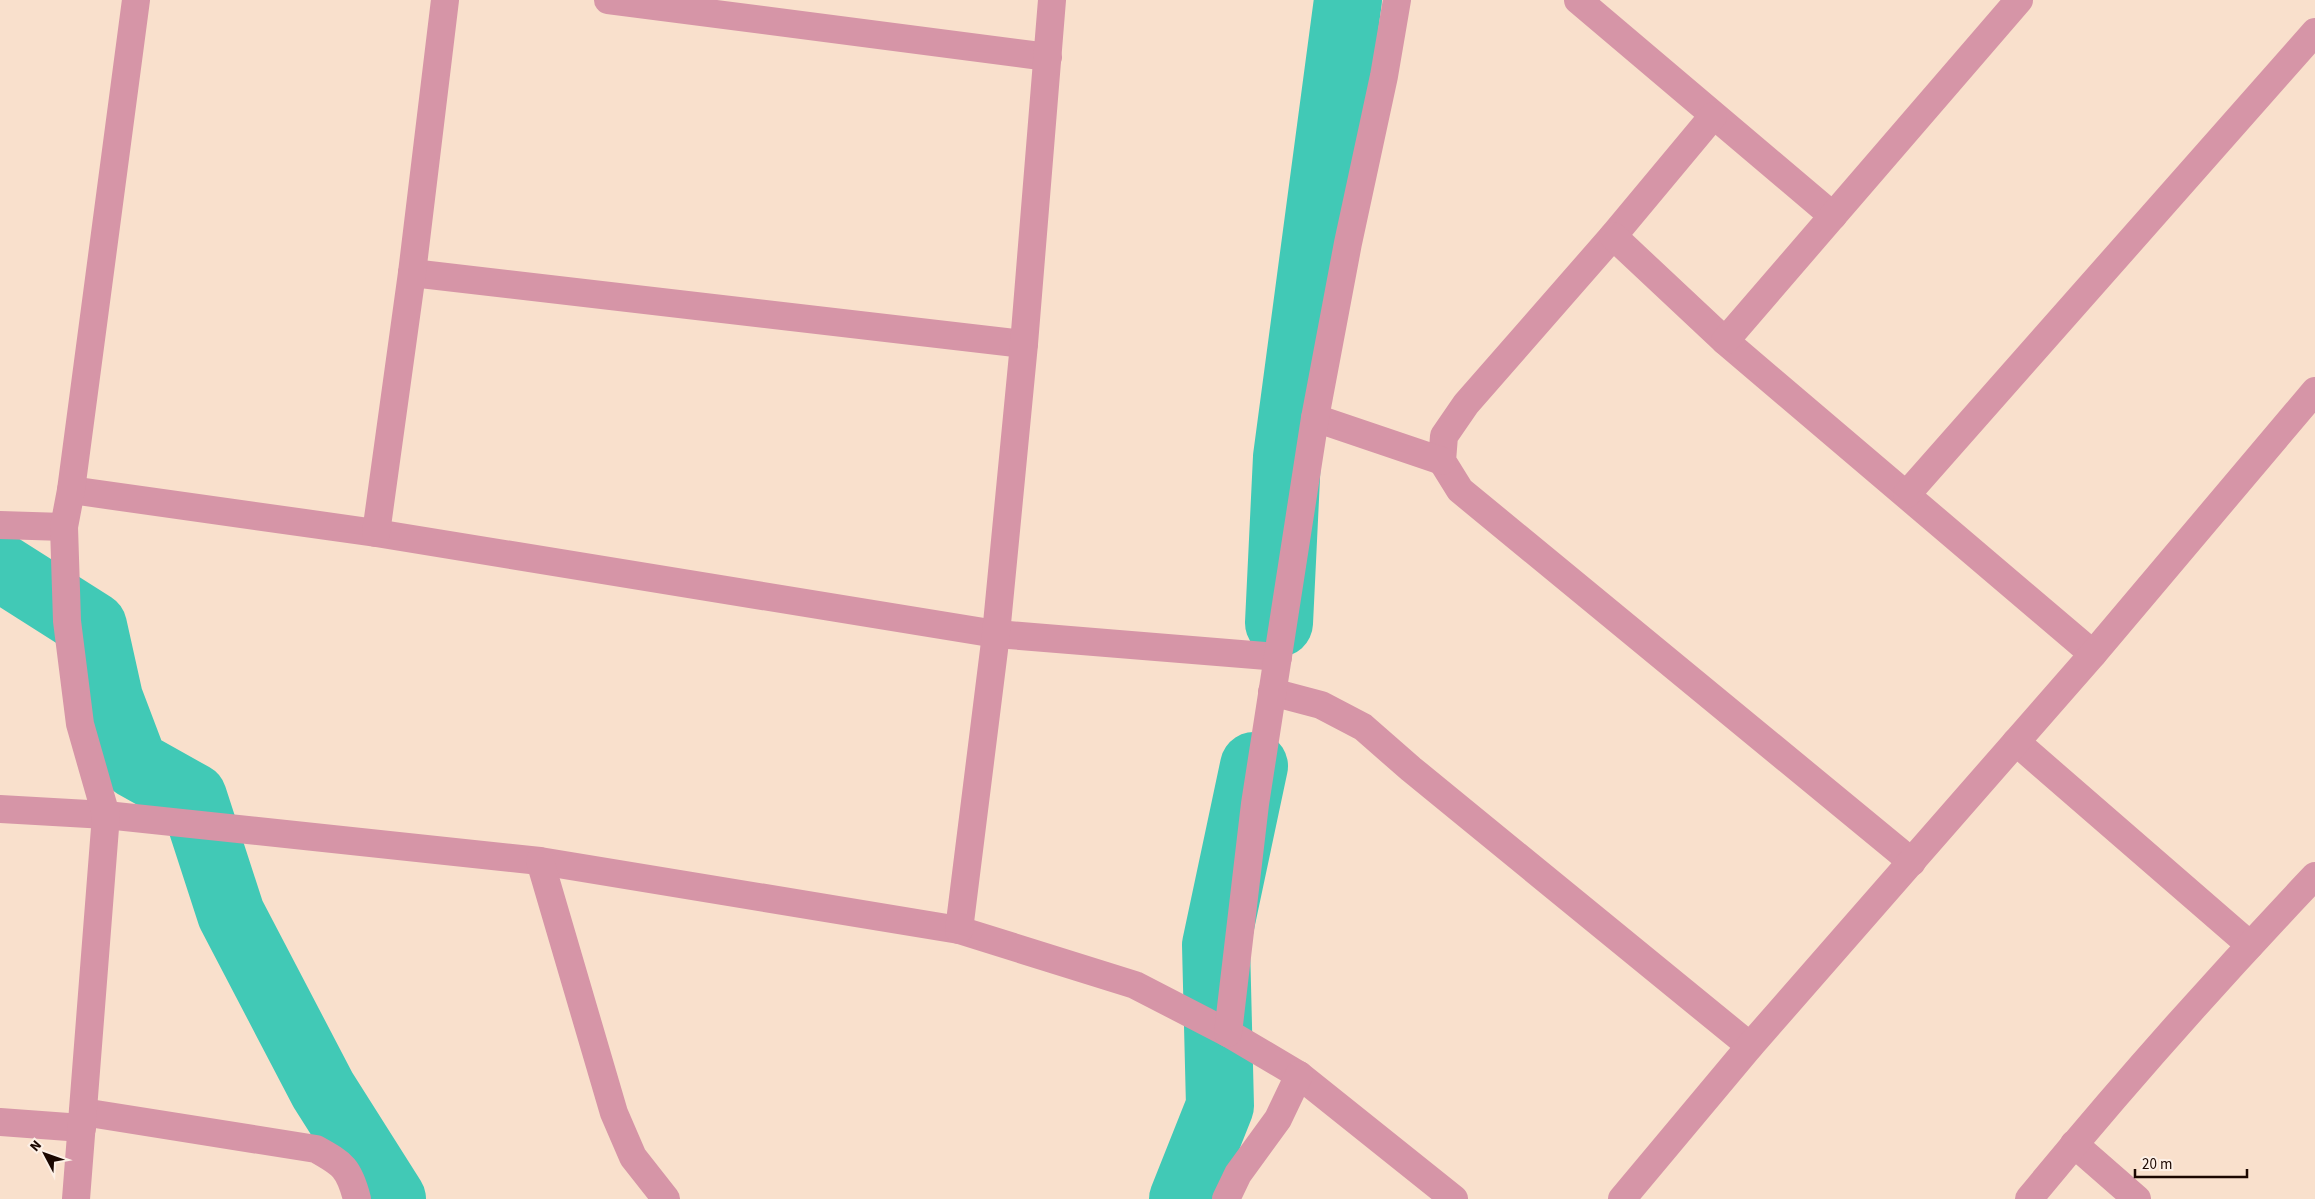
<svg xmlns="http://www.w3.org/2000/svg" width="2315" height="1199" viewBox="0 0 2315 1199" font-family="'Source Sans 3',sans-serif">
  <rect width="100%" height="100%" fill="#f9e0cc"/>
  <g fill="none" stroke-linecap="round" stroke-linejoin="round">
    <g stroke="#41c9b6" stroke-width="68">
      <polyline points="0,567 93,626 109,698 134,764 193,797 231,914 323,1090 392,1199"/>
      <polyline points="1279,623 1287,457 1348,0"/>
      <polyline points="1183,1199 1220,1106 1216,945 1254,766"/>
    </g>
    <g stroke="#d695a7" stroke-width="28">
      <polyline points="608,0 1048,57"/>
      <polyline points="1578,0 1833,216"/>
      <polyline points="1713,116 1613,236 1466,404 1444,436 1442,461 1460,490 1912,862"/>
      <polyline points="1613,236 1725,341 2093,654"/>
      <polyline points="412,273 1024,344"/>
      <polyline points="1725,341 2019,0"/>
      <polyline points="1315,418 1442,461"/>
      <polyline points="71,490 376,533 996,634 1278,657"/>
      <polyline points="1907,494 2315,32"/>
      <polyline points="0,525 64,527"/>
      <polyline points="376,533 412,273 445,0"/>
      <polyline points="1272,692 1321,705 1363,727 1411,769 1750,1046"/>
      <polyline points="2016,742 2250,945"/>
      <polyline points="0,809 106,815 540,861 959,930 1135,985 1228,1033 1299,1075 1454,1199"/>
      <polyline points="540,861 614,1113 633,1157 666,1199"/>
      <polyline points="959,930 996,634 1024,344 1052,0"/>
      <polyline points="1228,1033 1255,804 1315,418 1348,243 1384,76 1397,0"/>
      <path d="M83,1112L316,1149C343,1164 349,1168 357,1199"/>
      <polyline points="0,1122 82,1128"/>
      <polyline points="2074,1144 2137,1199"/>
      <polyline points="76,1199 106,815 80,724 67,621 64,527 71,490 136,0"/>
      <polyline points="1226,1199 1238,1174 1278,1119 1299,1075"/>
      <polyline points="1622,1199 1750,1046 2093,654 2315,391"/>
      <path d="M2029,1199C2120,1088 2216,980 2315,876"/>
    </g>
  </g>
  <g transform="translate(45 1154) rotate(311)" stroke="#fdf0e6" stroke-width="4" paint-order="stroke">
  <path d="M0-4L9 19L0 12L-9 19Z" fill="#1b0700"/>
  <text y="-8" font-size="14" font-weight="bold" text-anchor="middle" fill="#1b0700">N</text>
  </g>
  <path d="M2135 1169v8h112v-8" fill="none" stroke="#1b0700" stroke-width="2.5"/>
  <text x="2142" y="1169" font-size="15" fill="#1b0700" stroke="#fdf0e6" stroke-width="4" paint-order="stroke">20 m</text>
</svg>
